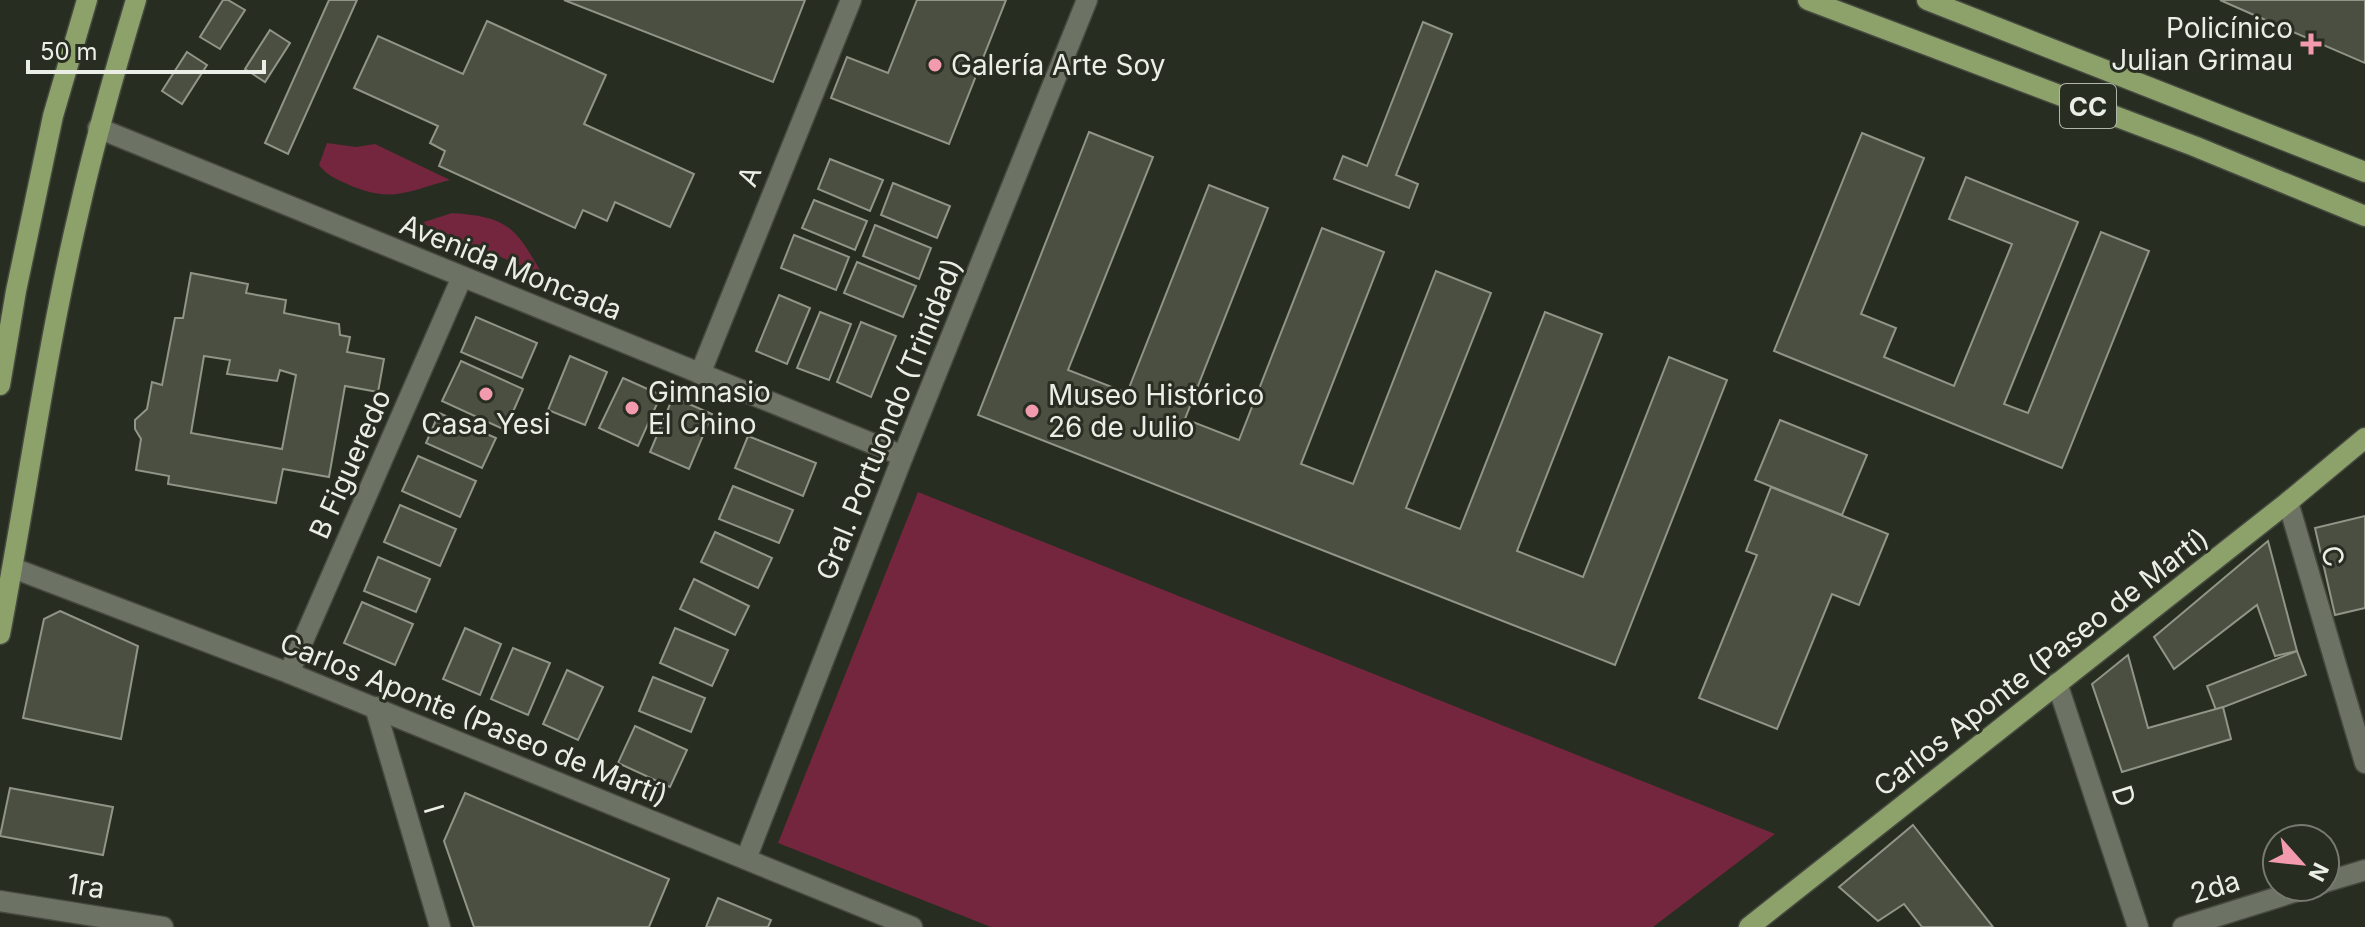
<svg xmlns="http://www.w3.org/2000/svg" width="2365" height="927" viewBox="0 0 2365 927" font-family="Inter,sans-serif">
  <rect width="100%" height="100%" fill="#282d21"/>
  <g fill="#73263d">
    <path d="M327,143L356,147L375,144L450,180C405,192 390,204 345,183C334,178 327,175 319,165Z"/>
    <path d="M452,213C510,217 515,228 543,275L421,223Z"/>
    <polygon points="918,492 1775,834 1653,927 991,927 778,843"/>
  </g>
  <g fill="#4a4f42" stroke="#909687" stroke-width="2" fill-rule="evenodd">
    <polygon points="223,0 228,0 245,10 220,49 200,37"/>
    <polygon points="329,0 357,0 288,154 265,143"/>
    <polygon points="564,0 805,0 773,82"/>
    <polygon points="917,0 1006,0 949,144 831,98 847,57 888,73"/>
    <polygon points="2220,0 2365,0 2365,63 2254,15"/>
    <polygon points="487,21 606,75 584,124 694,174 670,227 615,202 607,221 583,210 575,228 439,166 445,151 430,143 438,126 354,88 378,36 463,74"/>
    <polygon points="1423,22 1452,34 1396,175 1418,184 1409,208 1334,179 1343,156 1367,166"/>
    <polygon points="270,30 290,43 265,82 245,69"/>
    <polygon points="187,52 207,65 182,104 162,91"/>
    <polygon points="1089,132 1153,157 1068,370 1127,393 1209,185 1268,208 1185,419 1239,440 1322,228 1384,252 1301,464 1353,484 1436,271 1491,293 1406,508 1460,529 1545,312 1602,334 1517,551 1583,577 1669,357 1727,380 1615,665 978,415"/>
    <polygon points="1862,133 1924,158 1861,314 1896,328 1884,357 1954,386 2012,244 1949,219 1966,177 2078,222 2004,404 2028,413 2101,232 2149,251 2062,468 1774,351"/>
    <polygon points="830,159 883,180 870,211 818,189"/>
    <polygon points="893,183 950,206 937,238 881,215"/>
    <polygon points="814,200 867,221 855,250 802,228"/>
    <polygon points="875,225 931,248 919,279 863,256"/>
    <polygon points="794,235 849,257 836,290 781,268"/>
    <polygon points="857,262 916,286 903,317 844,293"/>
    <path d="M191,273L248,284L246,293L286,300L284,313L339,324L340,335L350,337L347,352L384,359L378,392L345,386L329,477L283,469L276,503L168,484L169,476L136,470L141,439L135,429V420L147,409L152,382L162,385L175,318H183ZM204,356L230,360L227,374L277,381L280,370L296,375L282,449L191,433Z"/>
    <polygon points="779,295 810,308 787,364 756,351"/>
    <polygon points="820,312 851,324 829,380 797,368"/>
    <polygon points="476,317 537,343 522,378 461,352"/>
    <polygon points="861,322 896,336 871,397 837,382"/>
    <polygon points="570,356 607,372 585,425 548,410"/>
    <polygon points="461,361 523,389 505,430 442,401"/>
    <polygon points="623,378 661,395 638,446 599,428"/>
    <polygon points="673,397 712,414 689,469 650,452"/>
    <polygon points="439,413 496,438 482,468 426,443"/>
    <polygon points="1780,420 1867,455 1842,515 1755,480"/>
    <polygon points="748,436 816,463 803,496 735,468"/>
    <polygon points="418,456 476,481 460,517 402,491"/>
    <polygon points="733,486 793,510 779,543 719,519"/>
    <polygon points="1771,487 1888,534 1859,605 1832,594 1777,729 1699,698 1757,555 1746,551"/>
    <polygon points="400,505 456,529 440,566 384,542"/>
    <polygon points="2365,516 2365,608 2335,615 2315,528"/>
    <polygon points="715,532 772,558 758,588 701,562"/>
    <polygon points="2268,541 2297,651 2275,656 2257,605 2174,669 2154,637"/>
    <polygon points="378,557 430,579 416,612 364,591"/>
    <polygon points="694,579 749,606 735,635 680,609"/>
    <polygon points="362,602 413,624 395,665 344,643"/>
    <polygon points="60,611 138,646 121,739 23,718 44,619"/>
    <polygon points="465,628 501,644 480,695 443,679"/>
    <polygon points="675,628 728,650 712,686 660,663"/>
    <polygon points="513,648 550,663 528,715 491,699"/>
    <polygon points="2297,651 2306,675 2216,710 2207,686"/>
    <polygon points="2128,655 2148,728 2223,707 2231,739 2122,772 2092,684"/>
    <polygon points="567,670 603,687 578,740 543,724"/>
    <polygon points="653,677 705,698 691,732 639,711"/>
    <polygon points="635,726 687,750 670,787 618,763"/>
    <polygon points="10,788 113,807 103,855 0,836"/>
    <polygon points="465,793 669,879 649,927 474,927 444,841"/>
    <polygon points="1913,825 1993,927 1922,927 1904,904 1878,921 1839,887"/>
    <polygon points="718,898 771,920 768,927 706,927"/>
  </g>
  <g fill="none" stroke-linecap="round" stroke-linejoin="round">
    <g stroke="#45493f" stroke-width="23">
      <g id="minor">
        <polyline points="98,128 903,456"/>
        <polyline points="700,374 851,0"/>
        <polyline points="2288,502 2365,763"/>
        <polyline points="13,568 289,673 912,927"/>
        <polyline points="289,673 462,277"/>
        <polyline points="2057,683 2138,927"/>
        <polyline points="375,707 440,927"/>
        <polyline points="746,859 903,456 1087,0"/>
        <polyline points="2325,882 2365,870"/>
        <polyline points="0,901 163,927"/>
        <polyline points="2183,927 2310,887"/>
      </g>
    </g>
    <g stroke="#45493f" stroke-width="23">
      <g id="major">
        <polyline points="1808,0 2194,146 2365,216"/>
        <polyline points="1927,0 2365,172"/>
        <polyline points="0,385 16,291 53,116 87,0"/>
        <path d="M0,634C27,493 46,350 79,211C95,140 115,70 136,0"/>
        <polyline points="1749,927 2288,502 2365,438"/>
      </g>
    </g>
    <use href="#minor" stroke="#6c7264" stroke-width="20"/>
    <use href="#major" stroke="#8da16b" stroke-width="20"/>
  </g>
  <g fill="#f29aae" stroke="#282d21" stroke-width="3">
    <path d="M2307 32h8v8h8v8h-8v8h-8v-8h-8v-8h8z"/>
    <circle cx="935" cy="65" r="8"/>
    <circle cx="486" cy="394" r="8"/>
    <circle cx="632" cy="408" r="8"/>
    <circle cx="1032" cy="411" r="8"/>
  </g>
  <g text-anchor="middle" dominant-baseline="central" stroke-width="6" stroke-linejoin="round" paint-order="stroke">
    <rect fill="#282d21" stroke="#b0b4ab" stroke-width="2" x="2060" y="84" width="56" height="44" rx="6"/>
    <g font-size="26" font-weight="bold" fill="#ebeee6">
      <text x="2088" y="106">CC</text>
    </g>
    <g font-size="28" fill="#ebeee6" stroke="#282d21" text-anchor="start">
      <text x="2293" y="28" text-anchor="end">Policínico<tspan x="2293" dy="32">Julian Grimau</tspan></text>
      <text x="951" y="65">Galería Arte Soy</text>
      <text x="648" y="392">Gimnasio<tspan x="648" dy="32">El Chino</tspan></text>
      <text x="1048" y="395">Museo Histórico<tspan x="1048" dy="32">26 de Julio</tspan></text>
      <text x="486" y="424" text-anchor="middle">Casa Yesi</text>
    </g>
    <g font-size="28" fill="#ebeee6" stroke="#282d21">
      <text transform="translate(749 176) rotate(-68)">A</text>
      <text transform="translate(511 267) rotate(22)">Avenida Moncada</text>
      <text transform="translate(889 419) rotate(-68)">Gral. Portuondo (Trinidad)</text>
      <text transform="translate(350 464) rotate(-66)">B Figueredo</text>
      <text transform="translate(2333 556) rotate(74)">C</text>
      <text transform="translate(2041 662) rotate(-38)">Carlos Aponte (Paseo de Martí)</text>
      <text transform="translate(474 719) rotate(22)">Carlos Aponte (Paseo de Martí)</text>
      <text transform="translate(2124 796) rotate(72)">D</text>
      <text transform="translate(434 809) rotate(73)">I</text>
      <text transform="translate(86 886) rotate(9)">1ra</text>
      <text transform="translate(2215 887) rotate(-17)">2da</text>
    </g>
  </g>
  <g transform="translate(2301 863) rotate(117)"><circle r="38" fill="#282d21" stroke="#767a70" stroke-width="2"/>
  <path d="M0-6L14 30L0 20L-14 30Z" fill="#f29aae"/>
  <text y="-12" font-size="22" font-weight="bold" text-anchor="middle" fill="#ebeee6">N</text>
  </g>
  <path d="M28 60v12h236v-12" fill="none" stroke="#ebeee6" stroke-width="4"/>
  <text x="40" y="60" font-size="24" fill="#ebeee6" stroke="#282d21" stroke-width="6" paint-order="stroke">50 m</text>
</svg>
